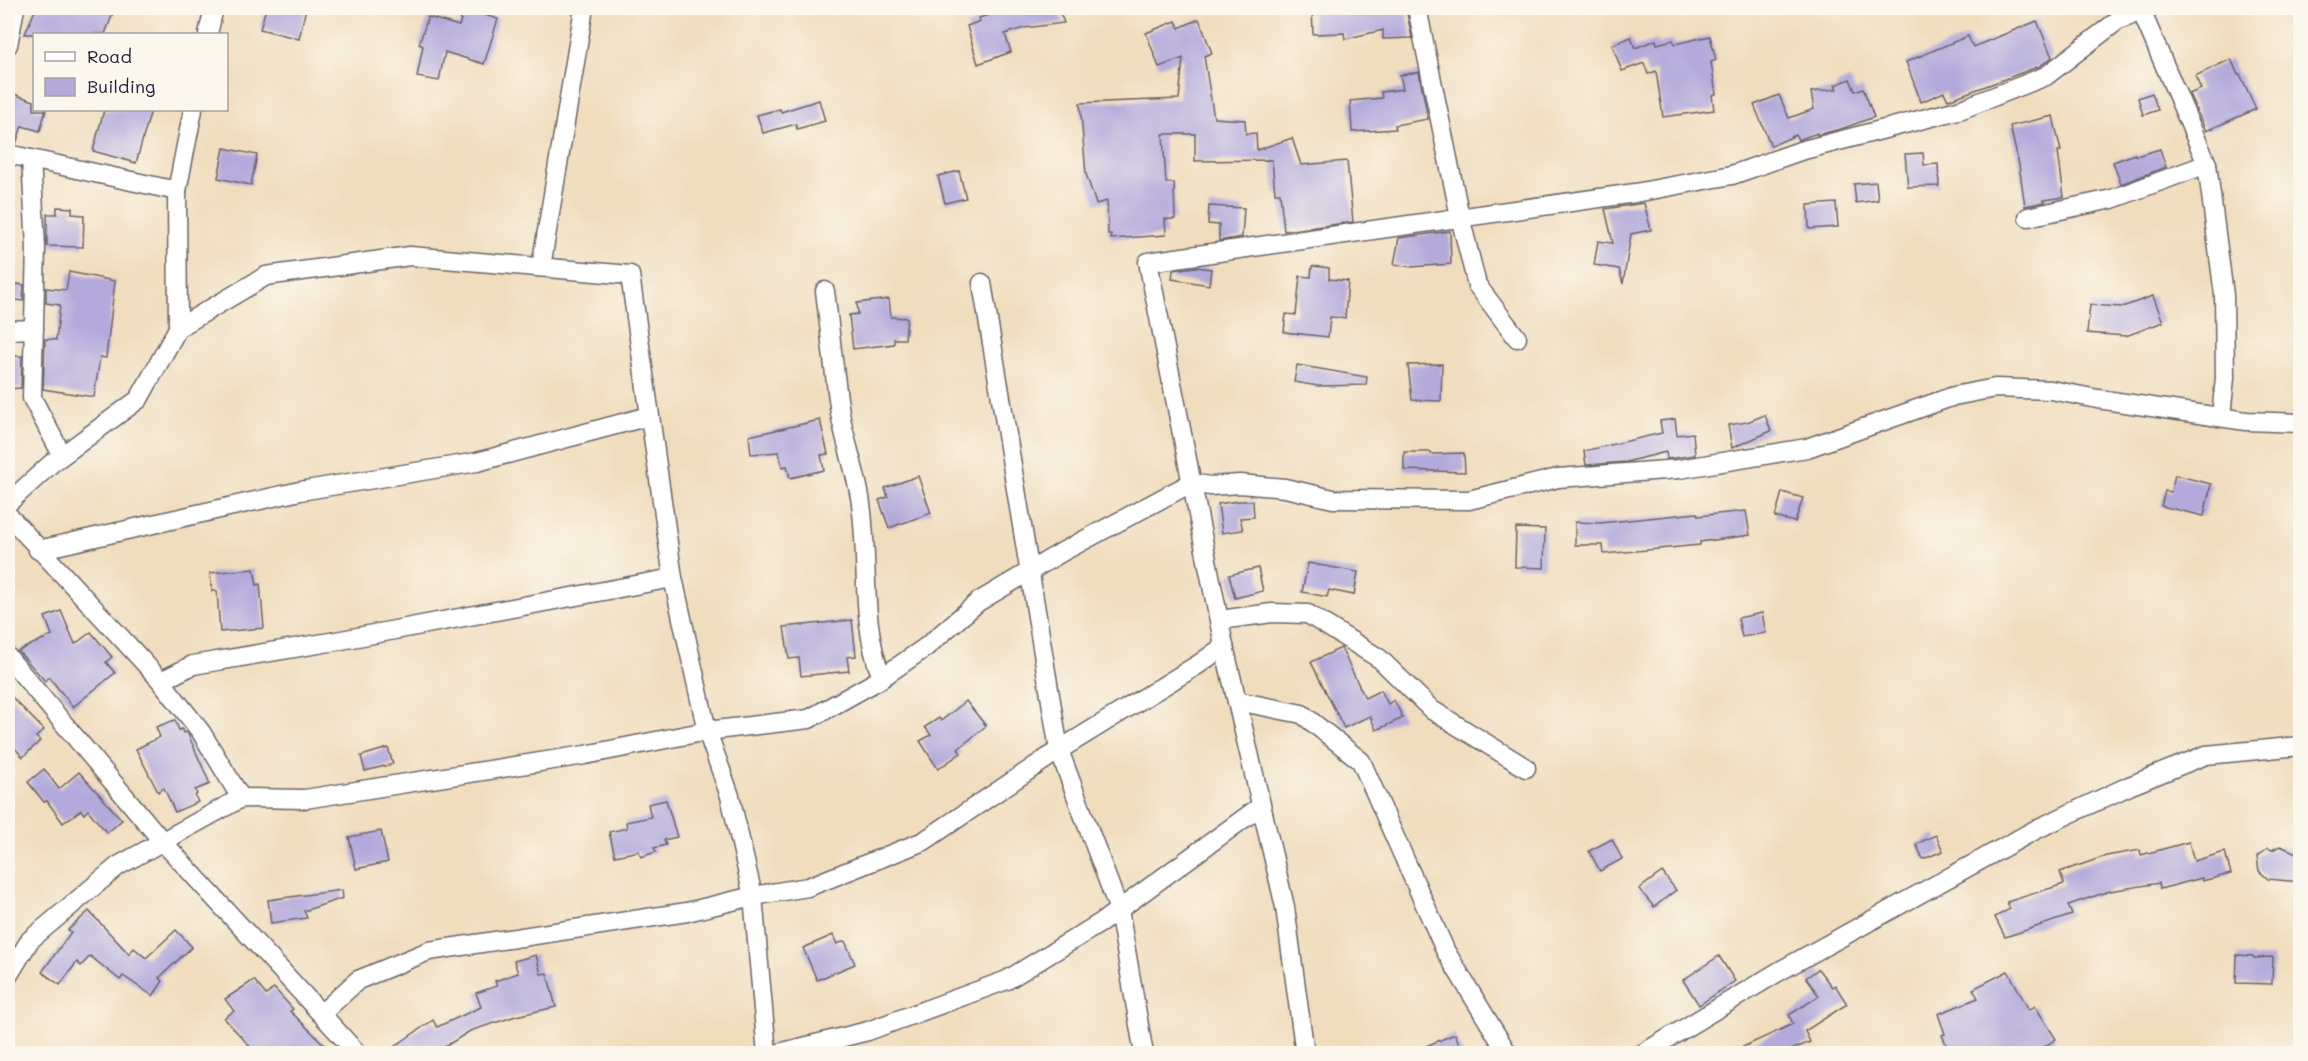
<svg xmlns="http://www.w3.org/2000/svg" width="2308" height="1061" viewBox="0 0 2308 1061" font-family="Mali,sans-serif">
  <rect width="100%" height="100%" fill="#fbf7ec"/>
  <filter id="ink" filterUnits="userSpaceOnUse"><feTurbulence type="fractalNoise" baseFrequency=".0167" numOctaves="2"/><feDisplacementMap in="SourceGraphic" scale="12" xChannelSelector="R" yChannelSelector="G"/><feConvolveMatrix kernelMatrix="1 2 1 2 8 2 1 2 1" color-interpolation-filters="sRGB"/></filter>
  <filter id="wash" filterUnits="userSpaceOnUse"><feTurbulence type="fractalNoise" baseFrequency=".008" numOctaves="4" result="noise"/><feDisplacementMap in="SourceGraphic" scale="24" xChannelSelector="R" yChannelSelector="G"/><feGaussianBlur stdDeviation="1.35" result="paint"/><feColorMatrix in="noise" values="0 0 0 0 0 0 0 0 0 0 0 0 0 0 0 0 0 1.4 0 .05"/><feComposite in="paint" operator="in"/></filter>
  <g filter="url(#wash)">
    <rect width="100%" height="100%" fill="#f0ddbd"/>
    <g id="blocks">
      <g fill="#b3aadb">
        <polygon points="36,8 115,8 105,34 25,34"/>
        <polygon points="266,8 306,8 299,39 260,29"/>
        <polygon points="1009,8 1058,8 1064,23 1024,28 1005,34 1011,52 978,64 967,26 980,21 979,18"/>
        <polygon points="1312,8 1406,8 1412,38 1383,39 1383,30 1345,39 1344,33 1313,34"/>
        <polygon points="464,9 498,19 484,64 445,52 439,81 417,77 423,46 419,44 428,17 459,26"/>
        <polygon points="1199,19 1212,53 1204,56 1214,118 1245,120 1246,134 1256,133 1257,150 1292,138 1301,165 1347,161 1353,222 1284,231 1280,193 1275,193 1272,160 1195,161 1195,134 1163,134 1166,183 1174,183 1175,219 1165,219 1166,235 1111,239 1111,234 1108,234 1107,201 1096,204 1086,174 1080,103 1179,99 1183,58 1159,67 1146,33 1176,21 1179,28"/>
        <polygon points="2037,21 2052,57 2040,66 1948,100 1944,92 1921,102 1906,62 1968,36 1973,47"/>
        <polygon points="1710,36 1716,60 1711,62 1716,94 1712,95 1714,110 1663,117 1656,71 1648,74 1644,63 1622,71 1612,45 1631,37 1635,48 1656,40 1657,44 1673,40 1675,44"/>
        <polygon points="2231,59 2238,75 2240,74 2256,109 2206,131 2189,94 2201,89 2195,76"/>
        <polygon points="1419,72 1428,119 1395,125 1396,129 1352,132 1350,101 1382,98 1381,92 1403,89 1400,75"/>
        <polygon points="1850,79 1855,91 1863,88 1874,117 1844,128 1817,135 1817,133 1798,140 1796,135 1771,146 1754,105 1779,95 1789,118 1814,109 1811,92 1837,89 1835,85"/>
        <polygon points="8,92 34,101 34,110 46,110 40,131 22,126 16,144 8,143"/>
        <polygon points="2152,93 2158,110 2143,115 2138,98"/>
        <polygon points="819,100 825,121 797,129 796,124 763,133 757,115 780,109 781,112"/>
        <polygon points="104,110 151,110 136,163 93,151"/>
        <polygon points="2053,116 2061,151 2058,151 2064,197 2044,200 2045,202 2025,206 2019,165 2010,126"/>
        <polygon points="224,148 257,155 251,185 218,178"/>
        <polygon points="2160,149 2166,167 2121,184 2113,162 2135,154 2136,156"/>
        <polygon points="1923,153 1924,165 1938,164 1939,186 1908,187 1905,154"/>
        <polygon points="959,171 966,198 945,203 938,176"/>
        <polygon points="1876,182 1878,200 1856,203 1854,184"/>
        <polygon points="1644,203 1651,230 1631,234 1623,284 1619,269 1594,265 1598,241 1613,243 1605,209"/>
        <polygon points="1836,203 1838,227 1809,229 1808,205"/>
        <polygon points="1209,206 1244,208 1242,237 1219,241 1219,225 1208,224"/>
        <polygon points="57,207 72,208 72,214 84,215 83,247 47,246 47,214 57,214"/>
        <polygon points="1450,231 1451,264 1411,267 1394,264 1399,238"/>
        <polygon points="1312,266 1329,268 1329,279 1348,281 1345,318 1330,317 1328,337 1284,332 1286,314 1296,315 1300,276 1311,277"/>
        <polygon points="1195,267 1211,269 1209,285 1172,279 1173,270"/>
        <polygon points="69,272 115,281 106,358 100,357 94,397 43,389 45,339 56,340 60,305 46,303 46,288 66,290"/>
        <polygon points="8,283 24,285 23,301 8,299"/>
        <polygon points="2153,296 2163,322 2126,336 2087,333 2090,305 2122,307"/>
        <polygon points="889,299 891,317 907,318 905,339 894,339 894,344 853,349 849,315 858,314 857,303"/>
        <polygon points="8,356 22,356 21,388 8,389"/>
        <polygon points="1442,364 1441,401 1412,400 1408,365"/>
        <polygon points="1297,365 1367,377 1366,385 1318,386 1294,382"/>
        <polygon points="1765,415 1771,431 1732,448 1728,425 1747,422"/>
        <polygon points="1675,419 1677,435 1693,433 1695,455 1667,459 1666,452 1626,462 1586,465 1584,451 1662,433 1660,421"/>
        <polygon points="820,420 828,454 821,455 824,470 790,478 787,466 782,467 779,452 751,454 749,436"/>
        <polygon points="1404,452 1431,452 1431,454 1464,453 1465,472 1404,470"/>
        <polygon points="2175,475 2211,484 2204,516 2161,506 2165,491 2171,492"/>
        <polygon points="918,476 931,513 889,528 879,500 888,497 885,488"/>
        <polygon points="1782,492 1803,498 1795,522 1775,517"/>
        <polygon points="1238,501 1253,501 1254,517 1240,518 1243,530 1222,533 1218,504"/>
        <polygon points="1746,511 1750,535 1700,542 1700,545 1604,554 1603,545 1575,545 1575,522 1600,523 1697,513 1698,516"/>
        <polygon points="1516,528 1545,529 1544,568 1515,567"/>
        <polygon points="1308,563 1358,572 1354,595 1329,590 1327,597 1302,592"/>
        <polygon points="1258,568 1263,591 1235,598 1229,575"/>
        <polygon points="254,569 257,585 260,584 264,628 220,632 217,591 212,591 210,573"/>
        <polygon points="61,611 75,644 91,632 112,657 106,662 115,673 73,707 49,677 45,681 18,651 52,635 45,617"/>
        <polygon points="1762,613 1766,633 1742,637 1738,618"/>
        <polygon points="852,620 856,656 847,657 849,671 801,676 799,658 789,659 784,627"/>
        <polygon points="1341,648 1365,698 1381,690 1388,704 1394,700 1403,718 1376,730 1370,716 1344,728 1311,662"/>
        <polygon points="8,693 44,730 36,737 40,741 23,757 8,741"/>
        <polygon points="966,701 986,726 958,749 961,753 938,769 920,741 931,735 925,727 939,718 941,721"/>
        <polygon points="175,720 179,730 182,729 183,733 187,732 188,734 210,784 195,790 197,794 195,796 198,802 175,812 164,788 158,792 136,749 160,737 156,727"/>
        <polygon points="388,748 393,764 365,771 361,756"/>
        <polygon points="44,769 59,789 79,772 122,820 107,833 88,810 84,814 81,810 63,823 47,801 44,802 28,782"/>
        <polygon points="666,800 677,837 664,840 666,845 654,848 656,852 641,857 639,851 615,856 609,832 627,828 626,822 651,817 648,804"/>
        <polygon points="381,831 388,862 356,869 349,837"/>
        <polygon points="1936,835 1943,851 1923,859 1916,844"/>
        <polygon points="1612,839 1622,859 1600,871 1589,851"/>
        <polygon points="2189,842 2194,861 2225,852 2231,874 2202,881 2202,878 2160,889 2159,883 2110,891 2068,905 2072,915 2005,937 1995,917 2010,909 2007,902 2064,884 2060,872 2106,856 2140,850 2141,855"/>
        <polygon points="2280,846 2301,855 2301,882 2268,879 2259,871 2257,856 2268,848 2272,850"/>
        <polygon points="1662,872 1676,890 1654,907 1639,889"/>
        <polygon points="342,890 343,898 304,911 307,918 271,923 268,900"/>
        <polygon points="89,911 129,954 134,948 146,958 176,930 192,947 159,978 163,981 153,996 123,976 120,980 90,956 81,966 77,962 60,985 42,972 71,932 68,930"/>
        <polygon points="833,935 837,944 845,941 855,964 817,980 803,948"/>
        <polygon points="536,955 541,974 547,973 556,1007 516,1016 470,1031 435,1053 385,1053 433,1020 437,1027 481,1007 476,993 497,986 495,981 518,973 514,961"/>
        <polygon points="2237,955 2253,956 2254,958 2273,957 2272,984 2236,983"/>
        <polygon points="1719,956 1735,981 1699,1005 1683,980"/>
        <polygon points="1818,969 1832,987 1835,985 1847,1004 1805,1031 1810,1042 1784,1053 1730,1053 1793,1024 1789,1015 1819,996 1806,978"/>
        <polygon points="2008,971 2029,1010 2035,1006 2056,1039 2044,1047 2048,1053 1950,1053 1942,1035 1945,1034 1938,1014 1978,998 1973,989"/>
        <polygon points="254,980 266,995 274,988 293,1009 290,1011 333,1053 256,1053 224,1018 234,1011 225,999"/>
        <polygon points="1455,1034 1463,1053 1409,1053"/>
      </g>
    </g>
  </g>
  <g filter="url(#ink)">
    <use href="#blocks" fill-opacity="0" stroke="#6a6368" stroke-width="1.5"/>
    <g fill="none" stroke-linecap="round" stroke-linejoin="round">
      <g stroke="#6a6368" stroke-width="21">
        <g id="minor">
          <polyline points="1417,8 1460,217 1477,285 1517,338"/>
          <polyline points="2140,8 2207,164 2224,295 2225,378 2221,416"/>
          <polyline points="208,34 214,8"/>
          <polyline points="8,45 15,8"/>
          <polyline points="8,154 177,191 178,328 266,276 410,256 630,275 673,578 707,731 730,796 753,896 767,1054"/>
          <polyline points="31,159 36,247 32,398 62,455"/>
          <polyline points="177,191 193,110"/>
          <polyline points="2028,217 2112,199 2207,164"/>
          <polyline points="541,267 584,8"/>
          <polyline points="982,283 1059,750 1119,910 1144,1054"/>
          <path d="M825,291C830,331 834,372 840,413C845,441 855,469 860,497C870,557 859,620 882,678"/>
          <polyline points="8,330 34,329"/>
          <polyline points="8,503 52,463 139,399 178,328"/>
          <polyline points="8,515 161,681 201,732 241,798"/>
          <polyline points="38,550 300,491 477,462 649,416"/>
          <polyline points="1220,620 1272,613 1308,614 1380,659 1432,710 1526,768"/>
          <polyline points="1224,646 1285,907 1305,1054"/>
          <polyline points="8,657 163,842 358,1054"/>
          <polyline points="161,681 193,665 336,641 673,578"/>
          <polyline points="1237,701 1302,714 1361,761 1446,952 1508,1054"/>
          <polyline points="8,976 30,940 118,866 241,798 305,799 585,755 707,731 809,719 877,681 926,647 978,602 1062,552 1191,483 1210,486 1240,484 1285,488 1333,499 1469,500 1558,478 1679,469 1807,448 1954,396 1995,388 2051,390 2098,399 2246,421 2300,423"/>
          <polyline points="321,1014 358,980 429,951 687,912 753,896 808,887 924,841 1059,750 1199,664 1224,646 1148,262 1635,193 1732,175 1800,151 1962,109 2046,76 2117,21 2149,8"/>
          <polyline points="775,1054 868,1031 1007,980 1102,922 1261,806"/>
          <polyline points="1642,1054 1778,972 2037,829 2129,786 2206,755 2300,746"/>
        </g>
      </g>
      <use href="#minor" stroke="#fff" stroke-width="18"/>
    </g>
  </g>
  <rect width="2308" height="1061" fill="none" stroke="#fbf7ec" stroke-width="30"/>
  <rect x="33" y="33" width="195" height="78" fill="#fbf7ec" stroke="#a4a2a5" stroke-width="1.5"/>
  <rect x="45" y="52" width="30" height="9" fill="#ffffff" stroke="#a4a2a5" stroke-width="1.5"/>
  <text x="87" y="63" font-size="18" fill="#22223b">Road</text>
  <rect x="45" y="78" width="30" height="18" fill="#b3aadb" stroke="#a4a2a5" stroke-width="1.5"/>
  <text x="87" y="93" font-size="18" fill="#22223b">Building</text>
</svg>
